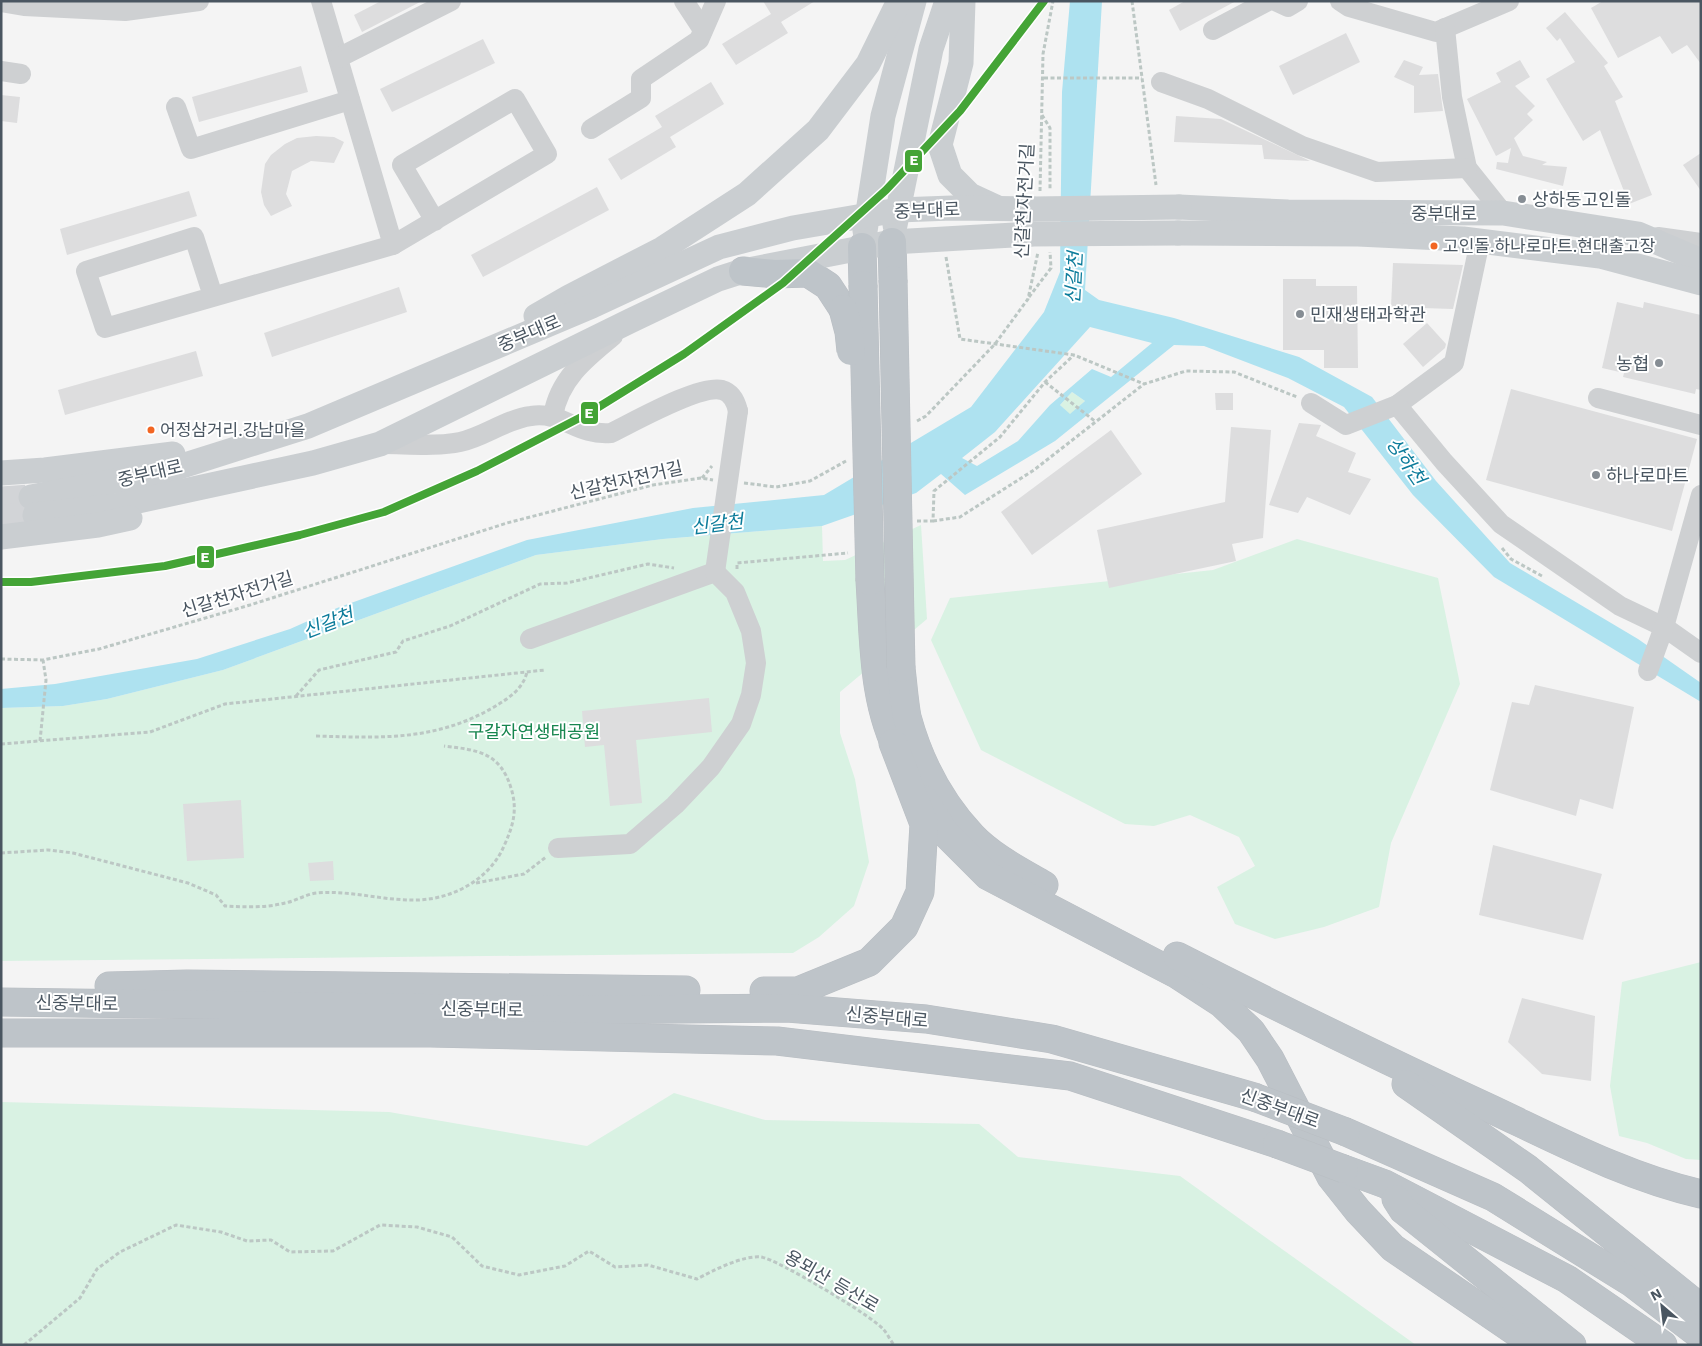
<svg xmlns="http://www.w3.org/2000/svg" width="1702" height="1346" viewBox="0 0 1702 1346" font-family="'Work Sans','Noto Sans KR',sans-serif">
  <rect width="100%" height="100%" fill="#f4f4f4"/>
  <g fill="#d9f2e3">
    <polygon points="1072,392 1085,401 1070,415 1060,405"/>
    <polygon points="921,525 927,619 840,692 840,733 855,779 869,862 854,906 819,937 793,953 1,961 1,708 63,706 107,699 223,670 536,555 663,539 822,526 823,561 845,560"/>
    <polygon points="1297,539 1438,578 1460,684 1391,843 1379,907 1324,927 1275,939 1235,924 1217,887 1255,866 1239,837 1190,815 1154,826 1125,824 981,750 931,640 950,598 1213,570"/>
    <polygon points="1701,962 1701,1160 1686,1159 1647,1143 1619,1136 1610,1086 1622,982"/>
    <polygon points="674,1093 765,1120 979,1124 1018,1157 1180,1176 1416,1345 1,1345 1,1102 389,1112 587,1146"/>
  </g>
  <path fill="#aee2f0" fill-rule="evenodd" d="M1070,1H1102L1085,290L1099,300L1174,318L1299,357L1372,397L1436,481L1510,563L1638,639L1701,683V702L1494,577L1413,495L1344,407L1288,378L1204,346L1174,345L1055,441L965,495L941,474L916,493L822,526L663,539L536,555L223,670L107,699L63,706L1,708V689L55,684L197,659L290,629L337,608L527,540L693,508L824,495L971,407L1044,312L1060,272L1062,92ZM1090,327L1152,343L1111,377L1092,369L1050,405L1018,441L977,466L962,458L995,432ZM1072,392L1085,401L1070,414L1060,405Z"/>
  <g fill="#ddddde">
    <polygon points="381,1 422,1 362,32 354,15"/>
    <polygon points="763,1 815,1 781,22 788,33 736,65 722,44 771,14"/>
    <polygon points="1185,1 1236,1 1180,31 1169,10"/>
    <polygon points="1603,1 1701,1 1701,64 1687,45 1672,54 1660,36 1618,58 1591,8"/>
    <polygon points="1565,12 1608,63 1604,66 1623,97 1615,101 1652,195 1629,204 1600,130 1583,141 1546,79 1575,62 1560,38 1557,41 1546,28"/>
    <polygon points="1346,33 1360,62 1293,95 1279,66"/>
    <polygon points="483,39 495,63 392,112 380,89"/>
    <polygon points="1404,60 1423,67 1419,75 1438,74 1443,111 1414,113 1414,86 1394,77"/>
    <polygon points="1520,60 1530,77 1515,86 1535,106 1527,114 1533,120 1514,138 1523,156 1547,162 1542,165 1567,167 1563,186 1496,169 1497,162 1508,163 1511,148 1496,156 1467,99 1501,82 1496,73"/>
    <polygon points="301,66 308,92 199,122 192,97"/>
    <polygon points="711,82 724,104 670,137 676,147 621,180 608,159 662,127 655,116"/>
    <polygon points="1,95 20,97 17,123 1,121"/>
    <polygon points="1176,116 1221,119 1310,161 1264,159 1262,145 1174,142"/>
    <polygon points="316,136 334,137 344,142 334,163 311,161 292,171 286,194 292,206 271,216 264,205 261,192 265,164 271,155 285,144 297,138"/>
    <polygon points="1701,153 1701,191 1683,165"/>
    <polygon points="597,187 609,210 483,277 471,255"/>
    <polygon points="189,191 197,216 67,255 60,229"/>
    <polygon points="1393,263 1463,265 1453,309 1391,307"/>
    <polygon points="1283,279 1316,279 1316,286 1357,286 1358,368 1324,368 1324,350 1283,350"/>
    <polygon points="399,287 407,312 272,357 264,333"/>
    <polygon points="1617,302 1643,308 1644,302 1701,315 1701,390 1696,389 1695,394 1623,377 1624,373 1602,368"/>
    <polygon points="1427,323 1446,344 1445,348 1423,367 1403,344"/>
    <polygon points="196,351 203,376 65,415 58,390"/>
    <polygon points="1511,389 1697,439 1672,531 1486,480"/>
    <polygon points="1215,393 1233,393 1233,410 1216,410"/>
    <polygon points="1299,423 1321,425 1316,436 1356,453 1348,472 1371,479 1350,515 1307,497 1298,513 1269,505"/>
    <polygon points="1231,427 1271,430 1263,538 1232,544 1236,561 1109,588 1097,530 1225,502"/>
    <polygon points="1111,430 1142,474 1032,555 1001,512"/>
    <polygon points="1535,685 1634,707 1613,809 1580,799 1576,816 1490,790 1512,702 1529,705"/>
    <polygon points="709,698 712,732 636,740 642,803 610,806 604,745 585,747 582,711"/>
    <polygon points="241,800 244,858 187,861 183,804"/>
    <polygon points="1493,845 1602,874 1583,940 1479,915"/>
    <polygon points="333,861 334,880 310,881 308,863"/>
    <polygon points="1522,998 1595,1016 1591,1081 1542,1074 1508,1042"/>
  </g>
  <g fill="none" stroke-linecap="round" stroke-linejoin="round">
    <g stroke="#d2d4d7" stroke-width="25" stroke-dasharray="25 12" stroke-linecap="butt">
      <polyline points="1,499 31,497"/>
      <polyline points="1,517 35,515"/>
    </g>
    <g stroke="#b9bec3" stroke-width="29">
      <g id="highway">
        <polyline points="892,242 893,280"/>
        <polyline points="862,247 863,285"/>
        <polyline points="743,271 775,274 808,273 828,286 843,309"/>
        <path d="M870,581C874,641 872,705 902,759"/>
        <path d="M901,668C903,684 904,701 907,717C919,761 941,803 972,836C992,857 1020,871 1044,885"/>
        <polyline points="924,799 945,833 988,876 1178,975 1221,1003 1251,1031 1270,1059 1331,1177 1358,1211 1393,1248 1535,1345"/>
        <path d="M1177,956C1281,1009 1385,1060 1491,1109C1559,1141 1627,1177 1701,1194"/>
        <polyline points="109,986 187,984 686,990"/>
        <polyline points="764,991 798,991 869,962 904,927 920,892 924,824 893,743"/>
        <polyline points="1,1002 569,1010 787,1008 926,1019 1052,1039 1254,1097"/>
        <polyline points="1,1033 431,1033 777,1041 1070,1076 1277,1144"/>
        <polyline points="1406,1084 1528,1169 1701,1308"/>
        <polyline points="1346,1132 1493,1197 1632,1283 1701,1336"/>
        <polyline points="1344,1169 1385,1184 1567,1279 1663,1345"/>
        <polyline points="1396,1199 1403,1210 1572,1345"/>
      </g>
    </g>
    <g stroke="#bcc7c4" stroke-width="3" stroke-dasharray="4 2.5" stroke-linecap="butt">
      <polyline points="1132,1 1156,185"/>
      <polyline points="1044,78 1142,78"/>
      <polyline points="1042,115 1050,128 1050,189"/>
      <polyline points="1040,191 1043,54 1053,1"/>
      <polyline points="946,257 960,339 1074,355 1144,384"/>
      <polyline points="1029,297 1051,268 1050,252"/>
      <polyline points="1045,382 1096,422"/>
      <polyline points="917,421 926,416 995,344 1028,299 1038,252"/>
      <polyline points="702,478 712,466"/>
      <polyline points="744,483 776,487 810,481 846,461"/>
      <polyline points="917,521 933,521 934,491 1000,437 1045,382 1074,355"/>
      <polyline points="933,521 960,517 1034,470 1144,384 1186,371 1234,372 1297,397"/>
      <polyline points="1502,548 1511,559 1542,576"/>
      <polyline points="737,569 737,563 848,553"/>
      <polyline points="1,659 43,660 99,649 250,605 507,523 653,485 701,478 713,480"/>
      <polyline points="296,696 319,670 396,652 403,641 450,626 540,584 567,583 648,564 674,568"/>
      <path d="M316,736C382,738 436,741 494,707C509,698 523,689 527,672"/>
      <polyline points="40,741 46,680 43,660"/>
      <polyline points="1,744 150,732 225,704 545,670"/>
      <path d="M1,853L48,850L73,853L188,883L216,895L225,906C244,907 266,908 285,903C296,901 306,894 317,893C349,890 380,900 412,900C449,901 489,881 504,846C513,826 518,810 511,788C500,752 477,750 444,746"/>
      <polyline points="476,883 524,874 546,857"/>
      <path d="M24,1345L80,1298L97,1269L120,1252L176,1225L221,1232L247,1241L271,1240L290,1252L333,1251L380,1225L417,1227L452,1237L482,1266L519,1275L565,1266L589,1251L615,1267L648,1265L697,1279C712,1271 743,1255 761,1257C777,1259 872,1316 883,1329C887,1333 890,1340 894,1345"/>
    </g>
    <g stroke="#ced0d2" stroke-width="20">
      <polyline points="321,1 393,245"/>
      <polyline points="684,1 703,30"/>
      <polyline points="1275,1 1288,7 1298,1"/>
      <polyline points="1340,1 1349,7 1436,32 1509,1"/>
      <polyline points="1,2 24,6 125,11 199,1"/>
      <polyline points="1445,28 1452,97 1467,168 1503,213"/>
      <polyline points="1213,30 1268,1"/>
      <polyline points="338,58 451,1"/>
      <polyline points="1,71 21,74"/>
      <polyline points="1161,82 1208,99 1302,146 1377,172 1467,168"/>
      <polyline points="176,107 191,149 350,100"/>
      <polyline points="591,129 641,98 641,79 699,40 716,1"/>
      <polyline points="1658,237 1701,243"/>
      <polyline points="213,296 194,237 86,271 105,328 393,245 547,154 515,99 402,165 435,221"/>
      <polyline points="1598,398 1701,425"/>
      <polyline points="1311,403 1346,425 1397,405 1454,363 1480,241"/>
      <polyline points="1397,405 1444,462 1501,524 1620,606 1664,627 1701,653"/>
      <path d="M553,416C559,379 586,358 613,336"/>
      <path d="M383,444C407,444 437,447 460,442C484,437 506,419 531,416C563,411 576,436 611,433C634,422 700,384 722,390C732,393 736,402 738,411"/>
      <polyline points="1664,627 1701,495"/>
      <polyline points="530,639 715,572 735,592 751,631 756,663 751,695 741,724 711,767 675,805 630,844 558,848"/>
    </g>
    <g stroke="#caced1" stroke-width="25">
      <polyline points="963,1 961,63 940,145 950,175 970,195 996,207"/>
      <polyline points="1179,207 1288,212 1503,213 1638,234 1701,261"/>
      <polyline points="895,225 931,49 947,1"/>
      <polyline points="865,231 883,116 914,1"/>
      <polyline points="1178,233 1358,234 1463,239 1600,256 1701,283"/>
      <polyline points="536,316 569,297 662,249 747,194 818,130 868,64 899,1"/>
      <polyline points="1,473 45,470 173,454"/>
      <polyline points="31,497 163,472 308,426 592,306 719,247 793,228 898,210 952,208 1033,209"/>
      <polyline points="35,515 115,506 313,463 380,444 630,321 718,279 743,271 892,242 1031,234"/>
      <polyline points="1,537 98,525 130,518"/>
    </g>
    <use href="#highway" stroke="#bec4c9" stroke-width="28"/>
    <g stroke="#b9bec3" stroke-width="29" stroke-linecap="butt">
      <g id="highway-bridge">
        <polyline points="893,280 901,668"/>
        <polyline points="863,285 870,581"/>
        <polyline points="843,309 849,332 851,351"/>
        <polyline points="1254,1097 1346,1132"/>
        <polyline points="1277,1144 1344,1169"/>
      </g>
    </g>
    <g stroke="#ced0d2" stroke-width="20">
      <polyline points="715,572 738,411"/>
      <polyline points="1648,671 1664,627"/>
    </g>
    <g stroke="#caced1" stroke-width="25">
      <polyline points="1033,209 1179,207"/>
      <polyline points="1031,234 1178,233"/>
    </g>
    <use href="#highway-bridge" stroke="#bec4c9" stroke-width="28"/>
    <g stroke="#fff" stroke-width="11">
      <polyline id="rail-1" points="1,582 31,582 165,566 300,535 384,512 477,471 589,413 684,354 783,283 886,190 960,111 1044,1"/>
    </g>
    <use href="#rail-1" stroke="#44a436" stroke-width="8"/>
  </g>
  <g fill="#868d94" stroke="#fff" stroke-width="2">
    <circle cx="1522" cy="199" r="5"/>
    <circle cx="1300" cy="314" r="5"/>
    <circle cx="1659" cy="363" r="5"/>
    <circle cx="1596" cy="475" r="5"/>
  </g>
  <g fill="#f26522" stroke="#fff" stroke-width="2">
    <circle cx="1434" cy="246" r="4.5"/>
    <circle cx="151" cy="430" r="4.5"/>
  </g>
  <g text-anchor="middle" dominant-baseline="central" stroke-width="4" stroke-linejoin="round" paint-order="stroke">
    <g font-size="17" fill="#4a5661" stroke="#fff" text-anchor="start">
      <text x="1443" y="246">고인돌.하나로마트.현대출고장</text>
      <text x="160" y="430">어정삼거리.강남마을</text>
    </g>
    <g font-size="18" fill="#4a5661" stroke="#fff" text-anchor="start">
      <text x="1532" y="199">상하동고인돌</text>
      <text x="1310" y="314">민재생태과학관</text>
      <text x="1649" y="363" text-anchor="end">농협</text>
      <text x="1606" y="475">하나로마트</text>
    </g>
    <g font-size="18" fill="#4a5661" stroke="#fff">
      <text transform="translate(1024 201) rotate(-87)">신갈천자전거길</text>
      <text transform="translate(927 210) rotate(-2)">중부대로</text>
      <text x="1444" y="213">중부대로</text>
      <text transform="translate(529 333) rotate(-23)">중부대로</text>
      <text transform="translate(150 473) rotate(-13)">중부대로</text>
      <text transform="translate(626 480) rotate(-13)">신갈천자전거길</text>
      <text transform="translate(237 594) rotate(-17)">신갈천자전거길</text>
      <text transform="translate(77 1003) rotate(1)">신중부대로</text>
      <text transform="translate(482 1009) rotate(1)">신중부대로</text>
      <text transform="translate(887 1017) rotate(5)">신중부대로</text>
      <text transform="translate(1280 1108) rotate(20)">신중부대로</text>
      <text transform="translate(832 1281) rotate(30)">용뫼산 등산로</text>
    </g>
    <g font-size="18" fill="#17864f" stroke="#fff">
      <text x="534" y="731">구갈자연생태공원</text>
    </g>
    <g font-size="19" font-style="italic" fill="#0c7c9b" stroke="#fff">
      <text transform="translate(1074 278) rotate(-87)">신갈천</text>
      <text transform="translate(1406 461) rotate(55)">상하천</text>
      <text transform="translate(717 524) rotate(-7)">신갈천</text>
      <text transform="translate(328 623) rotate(-21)">신갈천</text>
    </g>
  </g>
  <g stroke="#fff" stroke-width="2">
    <rect x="904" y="149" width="19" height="24" rx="5" fill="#44a436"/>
    <rect x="580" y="401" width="19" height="24" rx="5" fill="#44a436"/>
    <rect x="196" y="545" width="19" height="24" rx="5" fill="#44a436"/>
  </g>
  <g font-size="14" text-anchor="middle" font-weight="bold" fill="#fff">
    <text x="914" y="165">E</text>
    <text x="589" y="418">E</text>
    <text x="205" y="562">E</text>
  </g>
  <rect width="1702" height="1346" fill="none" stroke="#4a5661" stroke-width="5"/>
  <g transform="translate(1662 1306) rotate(332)" stroke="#ffffff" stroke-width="4" paint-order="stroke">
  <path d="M0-4L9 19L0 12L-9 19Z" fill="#4a5661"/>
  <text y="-8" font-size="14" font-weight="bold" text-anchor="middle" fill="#4a5661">N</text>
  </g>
</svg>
